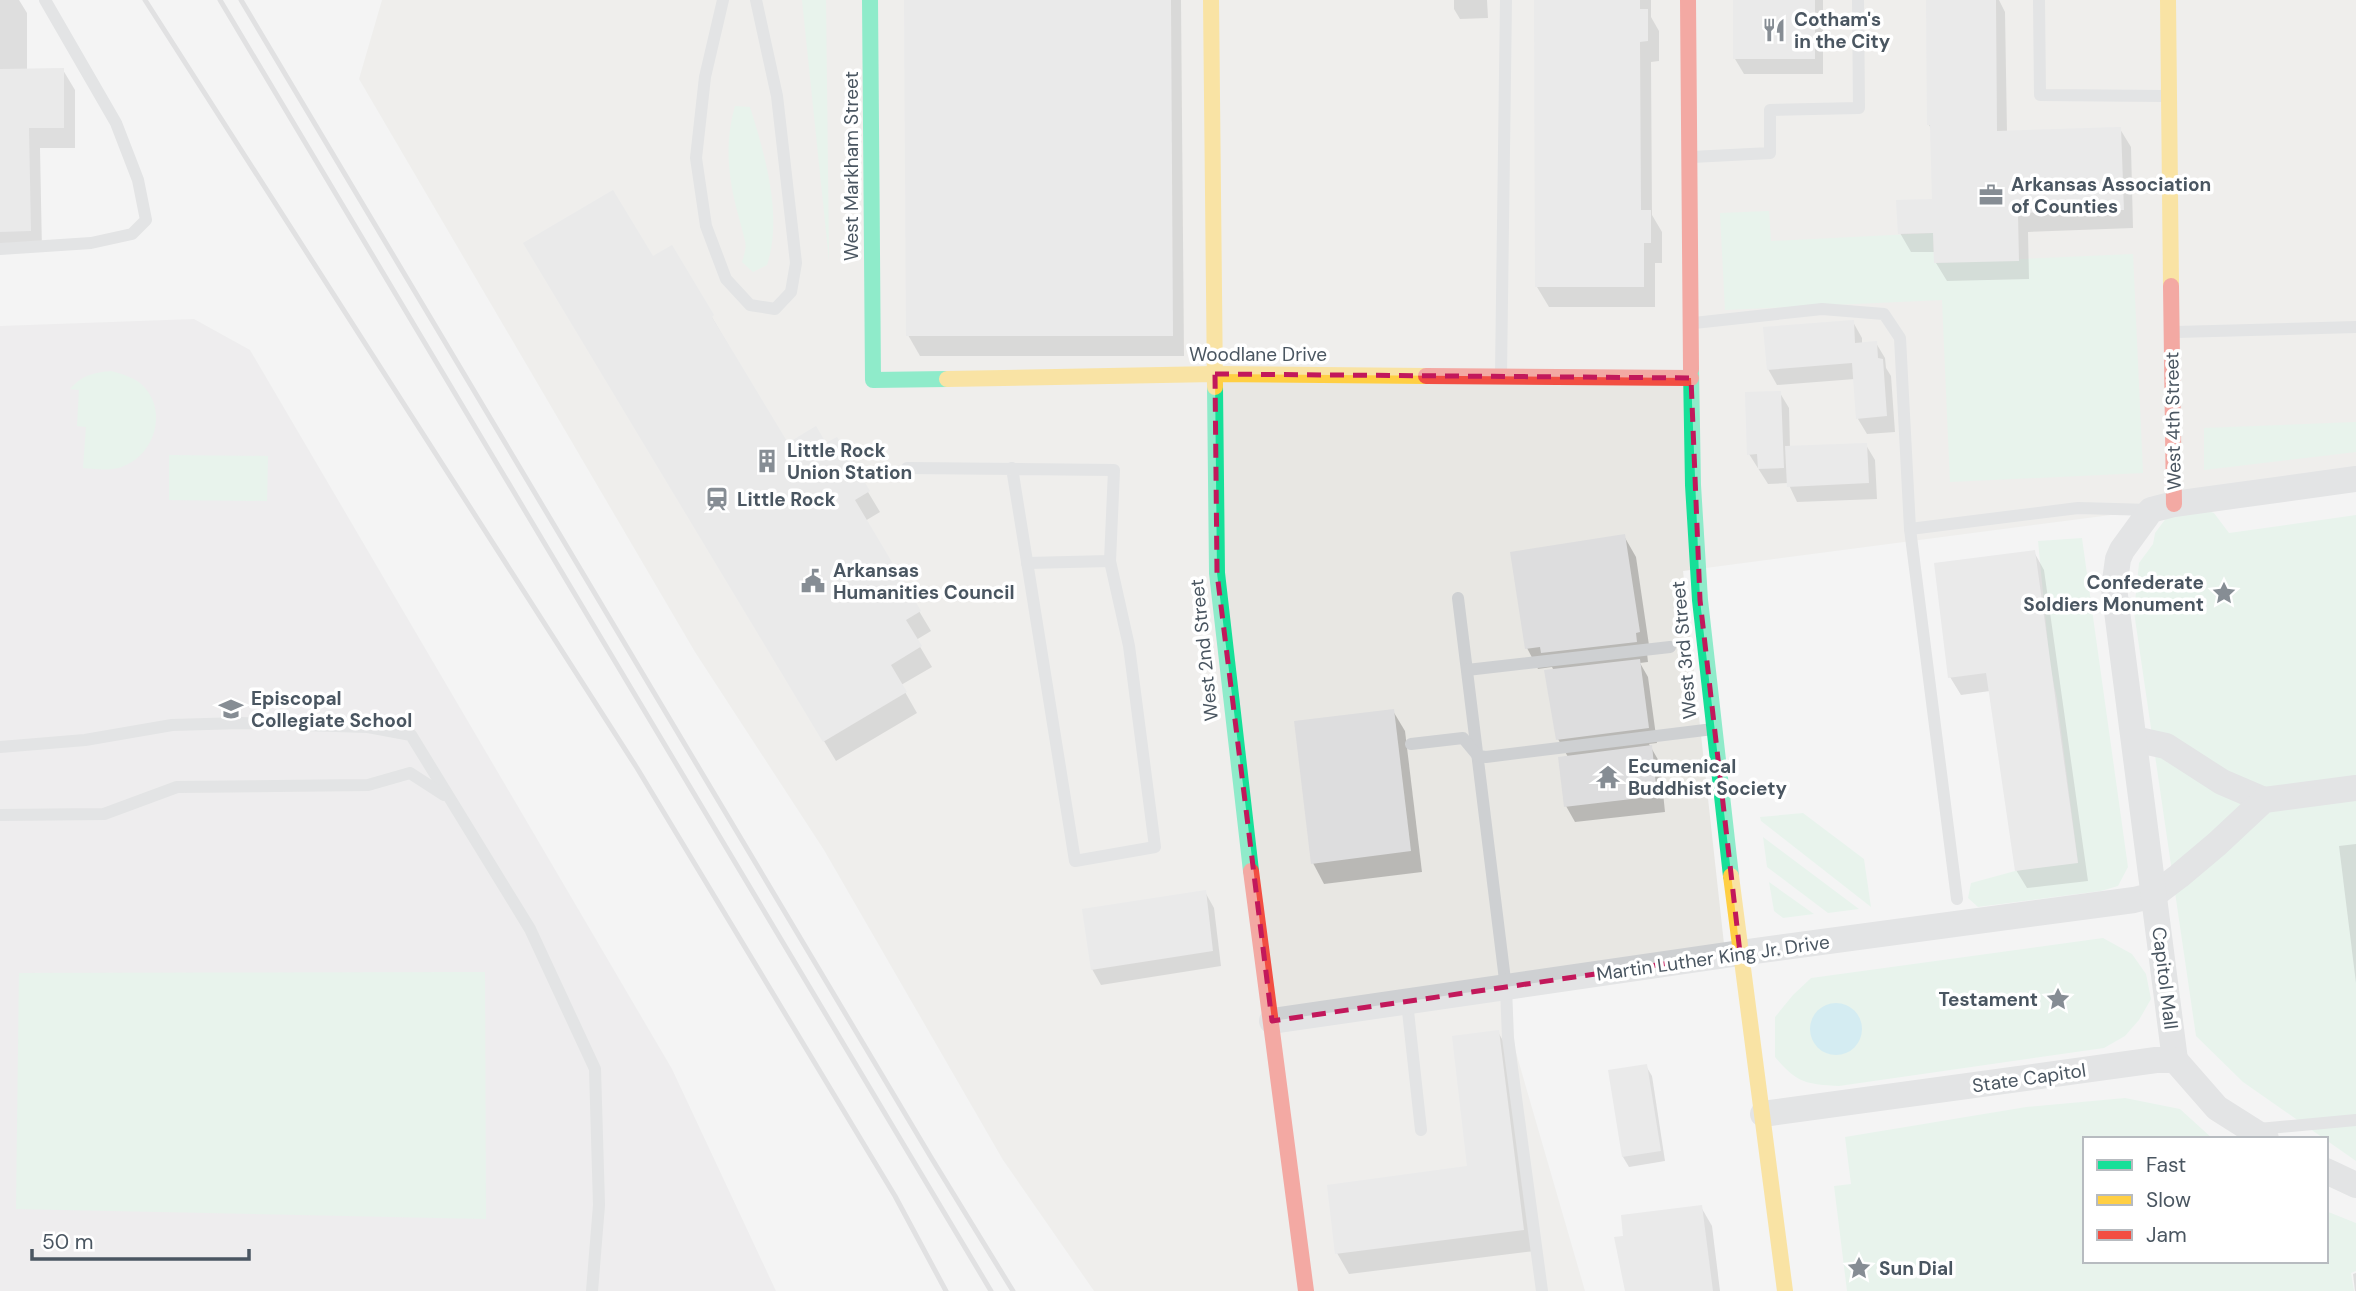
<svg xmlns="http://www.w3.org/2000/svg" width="2356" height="1291" viewBox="0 0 2356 1291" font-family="'DM Sans',sans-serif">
  <rect width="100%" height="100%" fill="#f4f4f4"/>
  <polygon fill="#e8e7e3" points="382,0 2356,0 2356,483 1683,571 1724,944 1495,980 1585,1291 1094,1291 1003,1160 824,850 695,652 359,79"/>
  <polygon fill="#e6e5e6" points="194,319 250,350 672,1069 776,1291 0,1291 0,326"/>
  <g fill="#d9f2e3">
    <polygon points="802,0 826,0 829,260"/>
    <path d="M735,106L750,107C765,155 783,216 767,265L753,272L742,262C744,256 747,247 745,241C741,223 735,206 732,188C727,160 727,134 735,106Z"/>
    <polygon points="1769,211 1771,241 1933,233 1934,263 2133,254 2143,473 1950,482 1942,300 1725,310 1720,213"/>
    <path d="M111,371C122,374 137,378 145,388C167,413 154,453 126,465C113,472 97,469 83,468L86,427L77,426L79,390L70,389C83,375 92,373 111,371Z"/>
    <polygon points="2356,422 2356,452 2204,470 2204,428"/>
    <polygon points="169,455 268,456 267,501 169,500"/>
    <polygon points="2196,507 2214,513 2229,533 2356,515 2356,1161 2243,1082 2196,1036 2134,612 2139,563 2153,544 2155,533 2167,517"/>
    <polygon points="2082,538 2128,867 2118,886 2101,891 1978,907 1968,898 1971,883 2015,871 2078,862 2057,699 2050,665 2038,541"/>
    <polygon points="1803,813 1864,859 1871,907 1761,821 1760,817"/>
    <polygon points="1763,837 1859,909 1828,913 1767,867"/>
    <polygon points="1769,882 1814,914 1783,918 1774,911"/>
    <path d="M2103,938L2132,954L2146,974L2151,999L2139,1020L2125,1036L2104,1048L1839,1086C1805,1084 1797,1083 1775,1057V1017L1793,995L1811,978Z"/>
    <polygon points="485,972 486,1219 16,1209 19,973"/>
    <polygon points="2125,1098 2180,1109 2213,1139 2085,1139 2085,1261 2326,1261 2326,1211 2356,1223 2356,1271 2351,1273 2354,1291 1847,1291 1834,1186 1851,1184 1845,1137 2026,1107"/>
  </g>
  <circle fill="#aee2f0" cx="1836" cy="1029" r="26"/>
  <g fill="#0003">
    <polygon points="0,0 19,0 27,13 27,70 63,70 75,90 75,148 40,148 42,251 0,252"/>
    <polygon points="906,0 1181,0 1184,356 920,356 908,335"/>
    <polygon points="1454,0 1487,0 1488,18 1460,19 1454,9"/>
    <polygon points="1536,0 1651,0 1651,17 1659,31 1659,61 1651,62 1652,215 1662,232 1662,263 1655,263 1655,307 1549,307 1537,287"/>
    <polygon points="1735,0 1823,0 1823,74 1744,74 1735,59"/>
    <polygon points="1928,0 1999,0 2005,12 2007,132 2120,129 2131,147 2133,228 2028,232 2029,279 1947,281 1936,263 1935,252 1911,252 1900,233 1934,201 1932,130 1929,125"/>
    <polygon points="671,247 787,446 825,445 868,492 880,512 865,521 931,631 916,640 932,667 901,685 917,713 836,761 537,264 652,259"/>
    <polygon points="1853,322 1862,338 1862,344 1876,343 1885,358 1886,368 1891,376 1895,432 1867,434 1858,419 1855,379 1777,385 1768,369"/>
    <polygon points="1780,393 1789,408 1790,448 1866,445 1875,460 1877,499 1797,502 1788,483 1768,484 1749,454"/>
    <polygon points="1624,536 1636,557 1650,652 1647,653 1648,662 1640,663 1648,677 1657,743 1649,744 1660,763 1665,812 1575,822 1566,806 1568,757 1558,739 1554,671 1552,667 1538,669 1527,648"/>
    <polygon points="2034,552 2044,570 2088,881 2027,888 2016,870 1990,691 1961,695 1950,677"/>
    <polygon points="1393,711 1405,731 1422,872 1324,884 1313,863"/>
    <polygon points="2356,844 2356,983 2339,846"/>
    <polygon points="1205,892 1214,908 1221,966 1101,985 1092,969"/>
    <polygon points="1498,1032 1510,1053 1535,1251 1349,1274 1337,1253 1469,1168"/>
    <polygon points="1646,1066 1652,1076 1665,1161 1629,1167 1623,1157"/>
    <polygon points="1701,1207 1712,1226 1720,1291 1627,1291 1625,1237"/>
    <polygon points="2356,1273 2356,1291 2355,1291 2353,1274"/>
  </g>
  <g fill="#ddddde">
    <polygon points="904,0 1171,0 1173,336 906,336"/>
    <polygon points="1534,0 1640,0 1640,9 1648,9 1648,41 1640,42 1641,210 1651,210 1651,243 1644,243 1644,287 1535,287"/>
    <rect x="1733" y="0" width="82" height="59"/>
    <polygon points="1926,0 1996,0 1997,131 2121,127 2124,210 2018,213 2019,261 1934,263 1933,233 1898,234 1896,200 1932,199 1930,125 1927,125"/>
    <polygon points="64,68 64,128 29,128 31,231 0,232 0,69"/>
    <polygon points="613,190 653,256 672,245 714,315 712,317 788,443 816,426 826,443 837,437 870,491 855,500 921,611 906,620 922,646 891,665 907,692 823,742 523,243"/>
    <polygon points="1854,320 1855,343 1877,341 1878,358 1883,359 1887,416 1856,419 1852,363 1767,370 1763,327"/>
    <polygon points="1781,391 1784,468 1758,469 1757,454 1747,455 1745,392"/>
    <polygon points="1867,443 1869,483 1787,487 1785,446"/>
    <polygon points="1625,534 1640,632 1636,633 1637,642 1541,653 1540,647 1525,649 1510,552"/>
    <polygon points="2035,550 2078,863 2015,871 1986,673 1948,678 1934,563"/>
    <polygon points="1640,659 1649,728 1556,740 1544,670"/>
    <polygon points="1394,709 1411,851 1311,864 1294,721"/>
    <polygon points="1652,745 1657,796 1564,807 1558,757"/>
    <polygon points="1206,890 1213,951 1091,970 1082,909"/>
    <polygon points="1499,1030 1524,1230 1335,1254 1327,1185 1467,1166 1452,1036"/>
    <polygon points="1647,1064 1661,1151 1622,1157 1608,1070"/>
    <polygon points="1702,1205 1713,1291 1625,1291 1614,1237 1623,1236 1621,1215"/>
  </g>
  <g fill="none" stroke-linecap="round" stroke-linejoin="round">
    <g stroke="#ced0d2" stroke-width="12">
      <polyline points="723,0 705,77 696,158 706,226 726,279 750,305 775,309 791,292 796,263 777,96 756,0"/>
      <polyline points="2039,0 2040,95 2165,96"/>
      <polyline points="1692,157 1770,153 1770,110 1859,108 1858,0"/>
      <polyline points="0,249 91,243 132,234 146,220 138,180 116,123 45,0"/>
      <polyline points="1694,323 1822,309 1884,314 1900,338 1910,529"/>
      <polyline points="2176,332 2356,327"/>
      <polyline points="1501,374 1506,0"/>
      <polyline points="907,468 1114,470 1110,561 1129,646 1155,847 1075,861 1012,468"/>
      <polyline points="1027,563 1110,561"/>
      <polyline points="1458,598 1506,988 1508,1038 1542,1291"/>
      <polyline points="1467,670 1670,647"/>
      <polyline points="1411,744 1463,738 1478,756 1486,757 1713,729"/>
      <polyline points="0,747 85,740 172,725 241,723 368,727 411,735 530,929 595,1069 599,1205 592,1291"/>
      <polyline points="0,815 104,814 177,787 368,785 410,773 444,795"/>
      <polyline points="1957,899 1910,529 2078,508 2151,510"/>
      <polyline points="1407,1002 1421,1130"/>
      <polyline points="2259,1129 2356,1120"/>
    </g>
    <g stroke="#ced0d2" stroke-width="26">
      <polyline points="2134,739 2166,746 2222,782 2264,800"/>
      <polyline points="1272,1021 1740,953 2134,900 2154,895 2179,876 2217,844 2264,800 2356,788"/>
      <polyline points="2175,1060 2114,588 2118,559 2122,550 2151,510 2174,504 2356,479"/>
      <polyline points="1763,1114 2156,1060 2175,1060 2217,1108 2266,1139"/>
      <polyline points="2326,1171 2356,1185"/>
    </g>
    <g stroke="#16e098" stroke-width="16">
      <polyline points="870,0 873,380 947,379"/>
      <polyline points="1691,369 1693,485 1700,600 1731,876"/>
      <polyline points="1215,387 1217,573 1251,871"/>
    </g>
    <g stroke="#ffcf43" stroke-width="16">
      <polyline points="1211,0 1215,387"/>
      <polyline points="2168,0 2171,286"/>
      <polyline points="947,379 1215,374 1426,376"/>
      <polyline points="1731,876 1785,1291"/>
    </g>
    <g stroke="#f24e42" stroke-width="16">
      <polyline points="1688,0 1691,369"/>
      <polyline points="2171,286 2174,504"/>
      <polyline points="1426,376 1691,378"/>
      <polyline points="1251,871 1306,1291"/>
    </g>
    <g stroke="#c9cacc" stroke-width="5">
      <polyline points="145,0 637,768 895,1196 946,1291"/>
      <polyline points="220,0 991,1291"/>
      <polyline points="241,0 932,1159 1013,1291"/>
    </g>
  </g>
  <path d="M0 0H2356V1291H0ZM1215,374L1691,378L1700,600L1740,953L1272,1021L1217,573Z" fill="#f4f4f4" fill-opacity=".55" fill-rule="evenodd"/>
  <path fill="none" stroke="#c2185b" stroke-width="5" stroke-dasharray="14 9" stroke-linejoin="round" d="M1215,374L1691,378L1700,600L1740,953L1272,1021L1217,573Z"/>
  <defs>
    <g id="restaurant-bare" transform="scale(1.89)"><path d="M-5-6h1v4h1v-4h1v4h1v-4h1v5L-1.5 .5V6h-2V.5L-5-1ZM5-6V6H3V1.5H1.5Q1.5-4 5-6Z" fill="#868d94" stroke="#fff" stroke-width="2.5" paint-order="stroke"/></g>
    <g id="office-bare" transform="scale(1.89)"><path d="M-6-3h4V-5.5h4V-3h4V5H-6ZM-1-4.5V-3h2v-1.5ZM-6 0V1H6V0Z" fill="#868d94" stroke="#fff" stroke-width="2.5" paint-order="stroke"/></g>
    <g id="building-bare" transform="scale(1.89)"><path d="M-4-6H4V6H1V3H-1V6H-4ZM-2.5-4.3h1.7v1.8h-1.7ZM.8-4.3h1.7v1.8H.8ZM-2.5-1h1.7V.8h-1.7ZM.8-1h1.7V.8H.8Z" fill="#868d94" stroke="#fff" stroke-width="2.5" paint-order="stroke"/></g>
    <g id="station-bare" transform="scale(1.89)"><path d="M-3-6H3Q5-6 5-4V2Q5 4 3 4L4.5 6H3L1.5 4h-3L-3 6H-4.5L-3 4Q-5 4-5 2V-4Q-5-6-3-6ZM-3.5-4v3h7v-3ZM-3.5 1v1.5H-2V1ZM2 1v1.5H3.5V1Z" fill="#868d94" stroke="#fff" stroke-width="2.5" paint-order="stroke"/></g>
    <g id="civic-bare" transform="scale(1.89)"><path d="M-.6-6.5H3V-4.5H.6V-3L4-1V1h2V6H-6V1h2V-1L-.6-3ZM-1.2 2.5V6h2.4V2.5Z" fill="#868d94" stroke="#fff" stroke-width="2.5" paint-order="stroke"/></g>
    <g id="sight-bare" transform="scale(1.89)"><path d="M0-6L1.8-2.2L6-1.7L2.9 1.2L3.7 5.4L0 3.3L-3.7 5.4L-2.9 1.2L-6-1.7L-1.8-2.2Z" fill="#868d94" stroke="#fff" stroke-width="2.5" paint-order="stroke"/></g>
    <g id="school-bare" transform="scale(1.89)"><path d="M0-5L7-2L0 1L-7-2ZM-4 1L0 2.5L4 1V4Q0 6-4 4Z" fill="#868d94" stroke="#fff" stroke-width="2.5" paint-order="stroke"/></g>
    <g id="temple-bare" transform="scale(1.89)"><path d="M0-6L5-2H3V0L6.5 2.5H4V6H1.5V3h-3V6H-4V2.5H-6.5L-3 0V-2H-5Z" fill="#868d94" stroke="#fff" stroke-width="2.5" paint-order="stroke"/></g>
  </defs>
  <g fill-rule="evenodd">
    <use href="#restaurant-bare" x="1774" y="30"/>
    <use href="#office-bare" x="1991" y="195"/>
    <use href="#building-bare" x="767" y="461"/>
    <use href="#station-bare" x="717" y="499"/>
    <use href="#civic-bare" x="813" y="581"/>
    <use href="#sight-bare" x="2224" y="593"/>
    <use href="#school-bare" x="231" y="709"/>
    <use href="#temple-bare" x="1608" y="777"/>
    <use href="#sight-bare" x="2058" y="999"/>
    <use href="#sight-bare" x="1859" y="1268"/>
  </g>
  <g text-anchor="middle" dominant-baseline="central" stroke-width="7" stroke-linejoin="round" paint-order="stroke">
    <g font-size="19" font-weight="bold" fill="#4a5661" stroke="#fff" text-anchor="start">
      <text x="1794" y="19">Cotham's<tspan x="1794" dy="22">in the City</tspan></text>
      <text x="2011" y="184">Arkansas Association<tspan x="2011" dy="22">of Counties</tspan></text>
      <text x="787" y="450">Little Rock<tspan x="787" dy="22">Union Station</tspan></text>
      <text x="737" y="499">Little Rock</text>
      <text x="833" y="570">Arkansas<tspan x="833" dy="22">Humanities Council</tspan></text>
      <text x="2204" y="582" text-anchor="end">Confederate<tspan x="2204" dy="22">Soldiers Monument</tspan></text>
      <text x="251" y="698">Episcopal<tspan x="251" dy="22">Collegiate School</tspan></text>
      <text x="1628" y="766">Ecumenical<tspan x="1628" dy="22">Buddhist Society</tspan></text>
      <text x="2038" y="999" text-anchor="end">Testament</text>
      <text x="1879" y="1268">Sun Dial</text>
    </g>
    <g font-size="19" fill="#4a5661" stroke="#fff">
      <text transform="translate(851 166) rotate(-90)">West Markham Street</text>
      <text x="1258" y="354">Woodlane Drive</text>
      <text transform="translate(2173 421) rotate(-91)">West 4th Street</text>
      <text transform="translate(1204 650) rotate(-96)">West 2nd Street</text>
      <text transform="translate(1684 650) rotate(-95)">West 3rd Street</text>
      <text transform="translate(1713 958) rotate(-8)">Martin Luther King Jr. Drive</text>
      <text transform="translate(2165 978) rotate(83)">Capitol Mall</text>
      <text transform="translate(2029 1078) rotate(-8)">State Capitol</text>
    </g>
  </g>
  <rect x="2083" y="1137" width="245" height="126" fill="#ffffff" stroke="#b7bbc0" stroke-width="2"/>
  <rect x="2097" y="1160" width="35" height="10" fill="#16e098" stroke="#b7bbc0" stroke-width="2"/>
  <text x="2146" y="1172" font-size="21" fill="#4a5661">Fast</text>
  <rect x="2097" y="1195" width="35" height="10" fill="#ffcf43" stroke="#b7bbc0" stroke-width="2"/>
  <text x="2146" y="1207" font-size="21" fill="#4a5661">Slow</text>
  <rect x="2097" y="1230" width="35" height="10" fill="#f24e42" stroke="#b7bbc0" stroke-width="2"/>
  <text x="2146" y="1242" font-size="21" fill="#4a5661">Jam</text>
  <path d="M32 1249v10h217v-10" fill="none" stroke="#4a5661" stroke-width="3.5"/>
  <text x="42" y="1249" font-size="21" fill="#4a5661" stroke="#ffffff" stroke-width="5" paint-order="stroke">50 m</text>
</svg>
